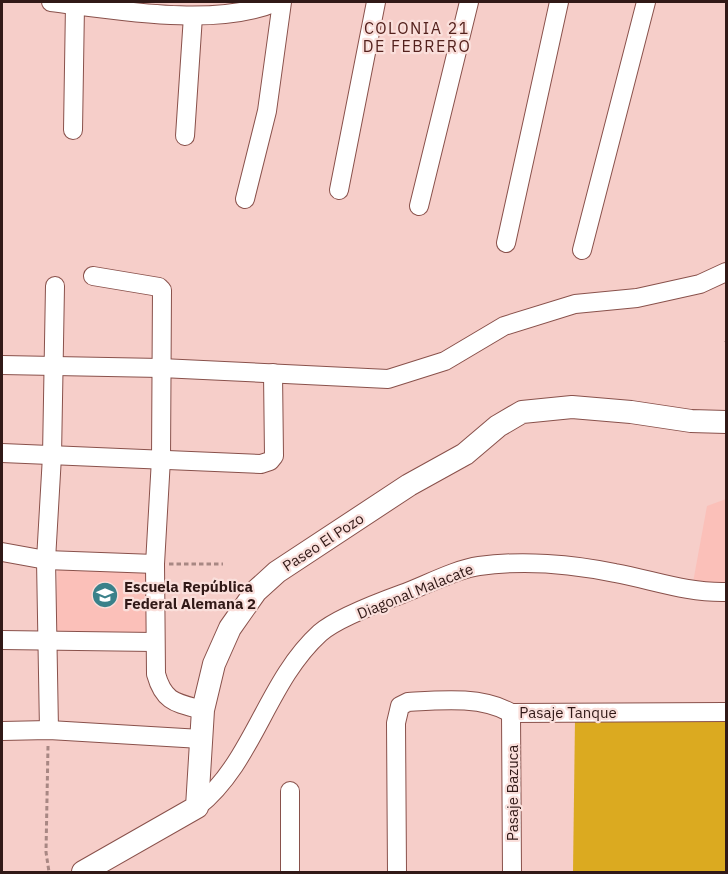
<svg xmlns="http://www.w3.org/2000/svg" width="728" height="874" viewBox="0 0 728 874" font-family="'IBM Plex Sans',sans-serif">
  <rect width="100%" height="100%" fill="#f6cec9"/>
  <g fill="#fbc0b9">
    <polygon points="726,499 726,588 692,588 707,506"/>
    <polygon points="58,553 154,558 152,637 56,632"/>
  </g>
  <polygon fill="#dbaa20" points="575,720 726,720 726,872 573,872"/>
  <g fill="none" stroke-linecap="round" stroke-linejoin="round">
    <g stroke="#89514b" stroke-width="20">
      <g id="minor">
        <path d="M51,2C116,10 216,28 276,2"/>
        <polyline points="73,130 75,5"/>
        <polyline points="185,136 193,16"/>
        <polyline points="339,190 376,2"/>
        <polyline points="245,199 267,111 282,2"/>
        <polyline points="419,206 469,2"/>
        <polyline points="506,243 559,2"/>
        <polyline points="582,250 646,2"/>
        <path d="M93,276L159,287L162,290L161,459L155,564L156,674C164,703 177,703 203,710"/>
        <polyline points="2,365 161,368 388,379 445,361 504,326 575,304 637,298 700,284 726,272"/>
        <polyline points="2,453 261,464 270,461 274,456 273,373"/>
        <polyline points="2,552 46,560 155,564"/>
        <polyline points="2,640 154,642"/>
        <polyline points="511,713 512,872"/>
        <polyline points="49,730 46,560 52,456 55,286"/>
        <polyline points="2,731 49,730 201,739"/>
        <path d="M197,807C254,762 266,682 320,633C336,619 380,602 402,594C424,586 456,569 479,566C522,560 572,564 615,573C653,580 687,593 726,592"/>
        <polyline points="290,872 290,791"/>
        <path d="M397,872L396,723L400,706L408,702C441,700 482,696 511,713L726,712"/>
      </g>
    </g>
    <g stroke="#89514b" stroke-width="24">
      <polyline id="tertiary" points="83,872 197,807 203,710 214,664 230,628 256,591 277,572 409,485 465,454 498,426 522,412 572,407 631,412 691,421 726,422"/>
    </g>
    <g stroke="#a88783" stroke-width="3" stroke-dasharray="4.5 3" stroke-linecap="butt">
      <polyline points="726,341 726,342"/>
      <polyline points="169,564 223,564"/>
      <polyline points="48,746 46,852 49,872"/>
    </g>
    <use href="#minor" stroke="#fff" stroke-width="18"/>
    <use href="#tertiary" stroke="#fff" stroke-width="22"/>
  </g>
  <defs>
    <g id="school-disc" transform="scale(1.35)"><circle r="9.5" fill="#3a818a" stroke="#fadfdb"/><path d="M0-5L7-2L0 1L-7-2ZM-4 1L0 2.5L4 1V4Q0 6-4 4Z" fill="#fff"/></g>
  </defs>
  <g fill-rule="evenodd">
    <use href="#school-disc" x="105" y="595"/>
  </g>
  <g text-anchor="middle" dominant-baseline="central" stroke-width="4.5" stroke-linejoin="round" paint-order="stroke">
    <g font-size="15" fill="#311917" stroke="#fadfdb">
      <text transform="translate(323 542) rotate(-33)">Paseo El Pozo</text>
      <text transform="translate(415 591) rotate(-22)">Diagonal Malacate</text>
      <text x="568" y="712">Pasaje Tanque</text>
      <text transform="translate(512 793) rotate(-90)">Pasaje Bazuca</text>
    </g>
    <g font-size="15" font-weight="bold" fill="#311917" stroke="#fadfdb" text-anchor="start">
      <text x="124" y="586">Escuela República<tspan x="124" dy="17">Federal Alemana 2</tspan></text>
    </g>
    <g font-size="16" letter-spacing="1.5" fill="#54211d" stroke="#fadfdb">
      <text x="417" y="28">COLONIA 21<tspan x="417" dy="18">DE FEBRERO</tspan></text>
    </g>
  </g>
  <rect width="728" height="874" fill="none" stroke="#311917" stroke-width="6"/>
</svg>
